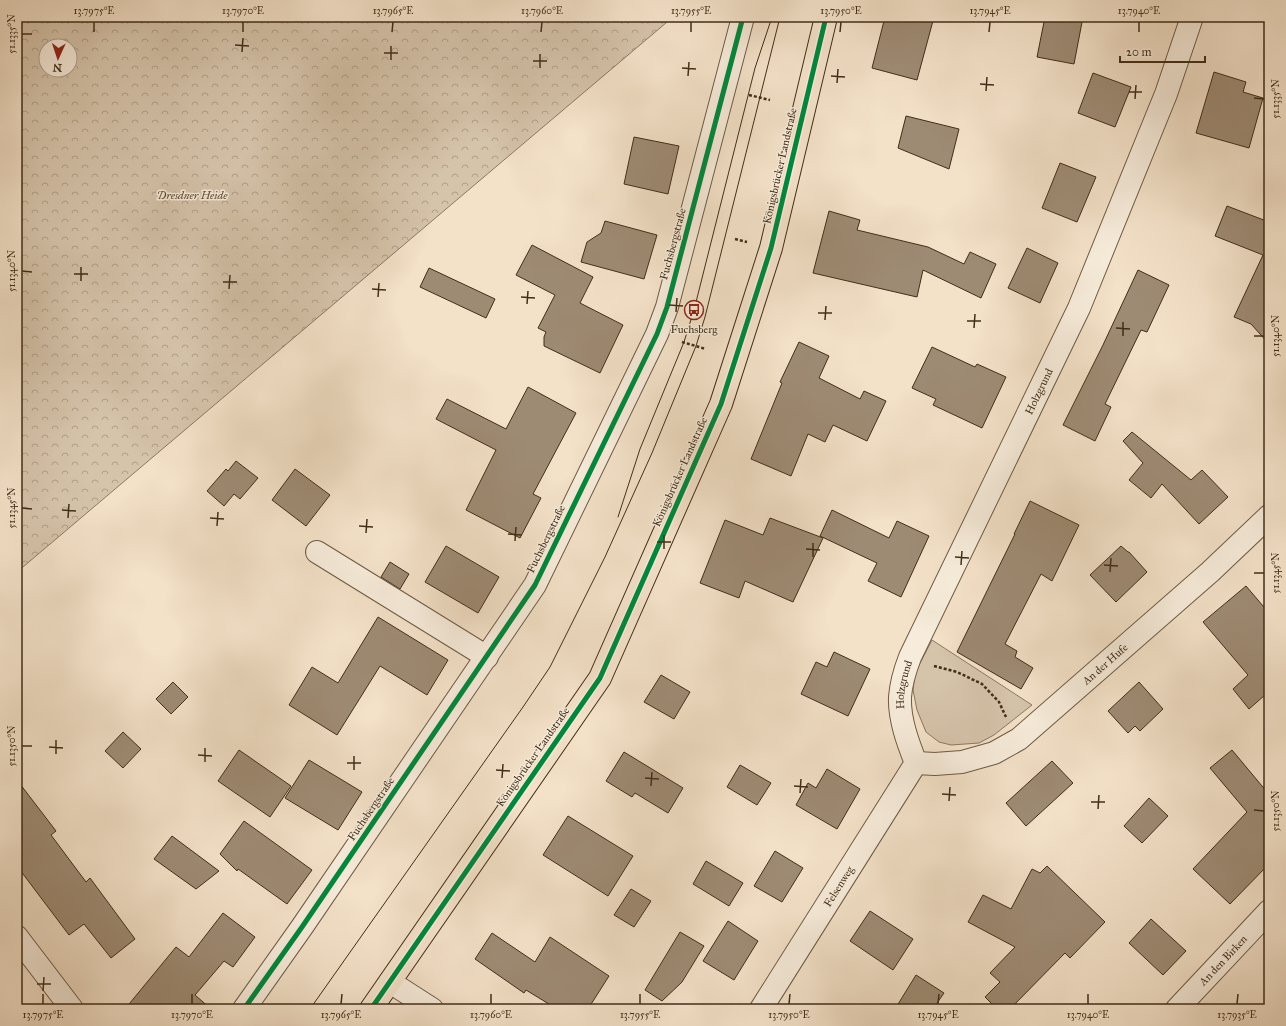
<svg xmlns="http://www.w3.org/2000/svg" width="1286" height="1026" viewBox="0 0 1286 1026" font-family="'IM FELL Great Primer',serif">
  <defs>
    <pattern id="forest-crowns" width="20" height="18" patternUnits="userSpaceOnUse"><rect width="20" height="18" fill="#d5c3aa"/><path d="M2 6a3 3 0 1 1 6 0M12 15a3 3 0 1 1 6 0" fill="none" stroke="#ae9f8a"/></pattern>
  </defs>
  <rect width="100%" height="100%" fill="#f3e1c8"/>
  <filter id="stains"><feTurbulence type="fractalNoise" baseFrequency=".005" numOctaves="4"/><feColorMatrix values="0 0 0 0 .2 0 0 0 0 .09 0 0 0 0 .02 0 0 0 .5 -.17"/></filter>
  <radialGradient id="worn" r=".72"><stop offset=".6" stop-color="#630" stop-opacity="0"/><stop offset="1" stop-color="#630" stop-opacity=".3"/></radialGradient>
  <path fill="url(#forest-crowns)" stroke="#8b7862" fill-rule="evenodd" d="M17,17H673L17,572ZM46,46H70V70H46Z"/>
  <polygon fill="#d5c3aa" stroke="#8b7862" points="932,640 1032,705 994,735 979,743 951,745 939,742 926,732 917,710 913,690 915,673"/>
  <g fill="#9e8b74" stroke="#412e19">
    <polygon points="885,17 934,17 917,80 872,68"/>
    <polygon points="1045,17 1083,17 1074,64 1037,57"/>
    <polygon points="1214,72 1246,82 1243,92 1263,98 1249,148 1196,133"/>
    <polygon points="1093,73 1131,87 1115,127 1078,113"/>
    <polygon points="906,116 959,129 949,169 898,148"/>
    <polygon points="634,137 679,146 668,194 624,184"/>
    <polygon points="1060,163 1096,177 1077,222 1042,208"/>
    <polygon points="1227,206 1269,222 1269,344 1251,324 1234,317 1263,255 1215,236"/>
    <polygon points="829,211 860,220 857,230 928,247 964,264 970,252 996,264 981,298 923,270 917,297 813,273"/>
    <polygon points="605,221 657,235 644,279 581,262 587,242 601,233"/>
    <polygon points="532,245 593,277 580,303 623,325 600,373 544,346 544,337 546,332 538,328 555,295 516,275"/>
    <polygon points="1027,248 1058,263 1040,303 1008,288"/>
    <polygon points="429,268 495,299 486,318 420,287"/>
    <polygon points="1138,270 1169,285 1147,332 1141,330 1105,404 1111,407 1095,441 1063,425 1103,345"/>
    <polygon points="799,342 829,356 819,378 860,399 864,391 886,401 867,441 833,425 825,442 808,434 791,476 751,459 782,383 780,382"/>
    <polygon points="932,347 975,367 977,364 1006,377 982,428 933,405 936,399 912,388"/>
    <polygon points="528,387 576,413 533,494 541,498 520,538 466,510 496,450 436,419 447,399 506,429"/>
    <polygon points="1132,432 1191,480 1202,470 1228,497 1199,524 1162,484 1151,498 1129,480 1143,463 1123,441"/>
    <polygon points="236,461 258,478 240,499 234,494 224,506 207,491 226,469 228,471"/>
    <polygon points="295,469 330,495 306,526 272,500"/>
    <polygon points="1030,501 1079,525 1052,581 1041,574 1005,644 1017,651 1015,657 1033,668 1021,689 957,652 1015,534 1014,534"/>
    <polygon points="832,510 889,538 897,521 929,536 901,597 868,581 877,563 820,536"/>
    <polygon points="770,518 823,538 793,602 745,581 739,598 700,583 725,520 763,535"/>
    <polygon points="446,546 499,577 478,613 425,582"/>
    <polygon points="1121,546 1128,552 1129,552 1147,572 1116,602 1090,575"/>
    <polygon points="390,562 409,574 400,589 381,577"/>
    <polygon points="1246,586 1269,613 1269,700 1265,695 1249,709 1233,689 1248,675 1203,622"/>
    <polygon points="378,617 448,660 427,695 380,666 337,735 289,705 312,667 338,683"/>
    <polygon points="834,652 870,669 848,716 801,694 816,662 827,667"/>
    <polygon points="661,675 690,692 674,719 644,702"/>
    <polygon points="173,682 188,697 171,714 156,699"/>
    <polygon points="1139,682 1163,709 1140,731 1135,726 1128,733 1108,711"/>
    <polygon points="123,732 141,749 123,768 105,751"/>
    <polygon points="239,750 291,786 270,817 218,781"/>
    <polygon points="1232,750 1267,792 1269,790 1269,864 1230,904 1193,869 1247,812 1210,768"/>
    <polygon points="624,752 683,788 668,813 635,793 632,797 606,781"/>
    <polygon points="309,760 362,792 338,830 285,798"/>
    <polygon points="1052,761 1073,783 1026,826 1006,803"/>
    <polygon points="740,765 771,783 757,805 727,787"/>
    <polygon points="827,769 860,789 837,829 796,805 808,783 816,788"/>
    <polygon points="17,780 56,831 51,835 86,882 90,878 135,939 111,958 84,924 69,935 17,866"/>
    <polygon points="1149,798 1168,816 1142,843 1124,826"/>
    <polygon points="568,816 633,856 608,896 543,855"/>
    <polygon points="244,821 312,870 287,904 238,869 237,871 220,854"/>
    <polygon points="172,836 219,871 196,889 154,859"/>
    <polygon points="775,851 803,868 782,902 754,886"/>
    <polygon points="706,861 743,883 729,906 693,884"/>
    <polygon points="1047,866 1105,922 1070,958 1065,953 1010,1009 997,1009 985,997 1000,982 990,973 1015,947 968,922 983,895 1011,909 1032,869 1040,873"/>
    <polygon points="631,889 651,901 634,927 614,915"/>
    <polygon points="870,911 913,939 893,970 850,941"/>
    <polygon points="223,913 255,937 233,967 224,961 195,995 211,1009 125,1009 176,947 189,957"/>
    <polygon points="1151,919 1186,951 1163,975 1129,943"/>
    <polygon points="728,921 758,941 734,980 703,961"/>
    <polygon points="680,932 704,946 682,982 662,1001 645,990"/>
    <polygon points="492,933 535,962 550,937 609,976 588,1009 557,1009 526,990 524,993 475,959"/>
    <polygon points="916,975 944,993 933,1009 895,1009"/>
  </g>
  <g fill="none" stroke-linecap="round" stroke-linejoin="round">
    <g stroke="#6e5b45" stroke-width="24">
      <g id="minor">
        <polyline points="317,552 487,657"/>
        <path id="s1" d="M916,763C908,743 899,719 900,697C901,683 905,670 910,657L1079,308L1166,94L1192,17"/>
        <path id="s2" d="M916,763L935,764L962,762L994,753L1019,739L1210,572L1269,516"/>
        <polyline points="17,937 72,1009"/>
        <polyline points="390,982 432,1009"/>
        <polyline points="244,1009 302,927 535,585 657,334 667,307 743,17"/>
        <path id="s3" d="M761,1009L916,763"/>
        <path id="s4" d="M1177,1009L1269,911"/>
      </g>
    </g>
    <g stroke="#412e19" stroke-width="24">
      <polyline id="major" points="371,1009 600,678 721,404 771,248 826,17"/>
    </g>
    <g stroke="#412e19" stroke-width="2.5" stroke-dasharray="3 2" stroke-linecap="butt">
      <polyline points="749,95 770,100"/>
      <polyline points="735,239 747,242"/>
      <polyline points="682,342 706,349"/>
      <polyline points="934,666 957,672 982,684 999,702 1006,717"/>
    </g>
    <use href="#minor" stroke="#f7ecdb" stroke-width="22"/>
    <use href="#major" stroke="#f3e1c8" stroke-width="22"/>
    <g stroke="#412e19" stroke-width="1">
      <polyline points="618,517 640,449 684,342 694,310 755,68 772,17"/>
      <polyline points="310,1009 523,707 550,667 605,557 652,453 696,346 705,317 780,17"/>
    </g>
    <g stroke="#f7ecdb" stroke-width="8">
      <g id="cycleway">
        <polyline points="244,1009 302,927 535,585 657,334 667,307 743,17"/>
        <polyline points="371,1009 600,678 721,404 771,248 826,17"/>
      </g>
    </g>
    <use href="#cycleway" stroke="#00873e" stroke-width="5"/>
  </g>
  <path fill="none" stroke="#412e19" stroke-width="1.5" d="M94,32V22M243,32V22M392,32L393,22M541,32L542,22M691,32V22M840,32L841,22M989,32L990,22M1139,32V22M22,34H32M235,45L249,46M242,52L243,38M384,53H398M391,60V46M533,61H547M540,68V54M682,68L696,69M688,76L689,62M831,76L845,77M837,83L838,69M980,84L994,85M986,91L987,77M1129,92H1142M1254,98L1264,99M1135,99L1136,85M22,271L32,272M74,274H88M81,281V267M223,282H237M229,289L230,275M372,289L386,290M378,297L379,283M521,297L535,298M527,304L528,291M669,305L683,306M676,312L677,298M818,313H832M825,320L826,306M967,321H981M974,328L975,314M1116,328L1130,329M1123,336V322M1254,336H1264M22,508L32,509M62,510L76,511M68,518L69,504M210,518L224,519M217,526L218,512M359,526L373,527M366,533L367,519M508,534L522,535M515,541L516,527M657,542H671M664,549V535M806,549L820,550M813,557V543M955,557L969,558M961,565L962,551M1104,565L1118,566M1110,572L1111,558M1254,573H1264M22,746H32M49,747L63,748M56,754V740M198,755L212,756M205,762V748M347,763H361M354,770V756M496,770L510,771M502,778L503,764M645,778L659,779M651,786L652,772M794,786L808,787M800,793L801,779M942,794L956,795M949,801L950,787M1091,802H1105M1098,809L1099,795M1254,810L1264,811M37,984H51M43,991L44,977M43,1004V994M192,1004V994M341,1004L342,994M491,1004V994M640,1004V994M789,1004L790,994M938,1004L939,994M1088,1004V994M1237,1004L1238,994"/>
  <defs>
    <g id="bus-ring" transform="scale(1)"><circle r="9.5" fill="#f7ecdb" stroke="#8f2418" stroke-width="1.5"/><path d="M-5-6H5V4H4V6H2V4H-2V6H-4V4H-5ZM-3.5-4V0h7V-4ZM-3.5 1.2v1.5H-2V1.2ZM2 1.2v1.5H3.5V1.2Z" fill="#8f2418"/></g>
  </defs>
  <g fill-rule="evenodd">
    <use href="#bus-ring" x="694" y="310"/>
  </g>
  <g text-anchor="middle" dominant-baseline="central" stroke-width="3" stroke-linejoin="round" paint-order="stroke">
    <g font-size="11" fill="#412e19" stroke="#f7ecdb">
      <text transform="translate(780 166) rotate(-77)">Königsbrücker Landstraße</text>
      <text transform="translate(673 244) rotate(-75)">Fuchsbergstraße</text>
      <text stroke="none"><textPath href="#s1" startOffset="405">Holzgrund</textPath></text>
      <text transform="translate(680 472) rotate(-66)">Königsbrücker Landstraße</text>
      <text transform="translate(546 539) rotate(-64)">Fuchsbergstraße</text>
      <text stroke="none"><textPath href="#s2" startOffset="222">An der Hufe</textPath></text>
      <text stroke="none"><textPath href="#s1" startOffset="81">Holzgrund</textPath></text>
      <text transform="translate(533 757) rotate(-55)">Königsbrücker Landstraße</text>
      <text transform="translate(371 809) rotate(-56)">Fuchsbergstraße</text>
      <text stroke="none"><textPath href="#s3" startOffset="145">Felsenweg</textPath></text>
      <text stroke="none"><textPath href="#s4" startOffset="67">An den Birken</textPath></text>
    </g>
    <g font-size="11" font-style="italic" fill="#5f4c36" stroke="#f7ecdb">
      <text x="192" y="195">Dresdner Heide</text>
    </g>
    <g font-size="11" fill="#412e19" stroke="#f7ecdb">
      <text x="694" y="329">Fuchsberg</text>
    </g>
  </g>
  <rect width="1286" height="1026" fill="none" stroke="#f3e1c8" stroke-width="44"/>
  <g transform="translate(58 58) rotate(183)"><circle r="19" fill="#f7ecdb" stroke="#aea08d"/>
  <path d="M0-3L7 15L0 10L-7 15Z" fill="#8f2418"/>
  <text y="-6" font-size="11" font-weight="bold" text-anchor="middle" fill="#412e19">N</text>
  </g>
  <path d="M1120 56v6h85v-6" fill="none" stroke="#412e19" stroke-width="2"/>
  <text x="1126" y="56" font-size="12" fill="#412e19" stroke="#f7ecdb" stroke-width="3" paint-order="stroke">20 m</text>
  <rect x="22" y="22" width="1242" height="982" fill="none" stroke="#412e19" stroke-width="1.5"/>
  <g font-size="10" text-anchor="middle" fill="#412e19">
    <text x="94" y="14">13.7975°E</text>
    <text x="243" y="14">13.7970°E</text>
    <text x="393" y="14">13.7965°E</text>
    <text x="542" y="14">13.7960°E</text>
    <text x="691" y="14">13.7955°E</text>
    <text x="841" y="14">13.7950°E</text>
    <text x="990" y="14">13.7945°E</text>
    <text x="1139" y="14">13.7940°E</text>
    <text transform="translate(11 34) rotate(-90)" y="4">51.1335°N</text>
    <text transform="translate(1275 99) rotate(-90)" y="4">51.1335°N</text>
    <text transform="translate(11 271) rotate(-90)" y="4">51.1340°N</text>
    <text transform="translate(1275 336) rotate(-90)" y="4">51.1340°N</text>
    <text transform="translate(11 508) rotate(-90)" y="4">51.1345°N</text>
    <text transform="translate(1275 573) rotate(-90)" y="4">51.1345°N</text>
    <text transform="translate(11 746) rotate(-90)" y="4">51.1350°N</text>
    <text transform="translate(1275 811) rotate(-90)" y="4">51.1350°N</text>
    <text x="43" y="1018">13.7975°E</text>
    <text x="192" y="1018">13.7970°E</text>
    <text x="341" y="1018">13.7965°E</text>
    <text x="491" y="1018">13.7960°E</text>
    <text x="640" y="1018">13.7955°E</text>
    <text x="789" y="1018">13.7950°E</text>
    <text x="938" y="1018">13.7945°E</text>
    <text x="1088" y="1018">13.7940°E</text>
    <text x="1237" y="1018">13.7935°E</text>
  </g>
  <rect width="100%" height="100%" filter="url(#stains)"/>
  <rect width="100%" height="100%" fill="url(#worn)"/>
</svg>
